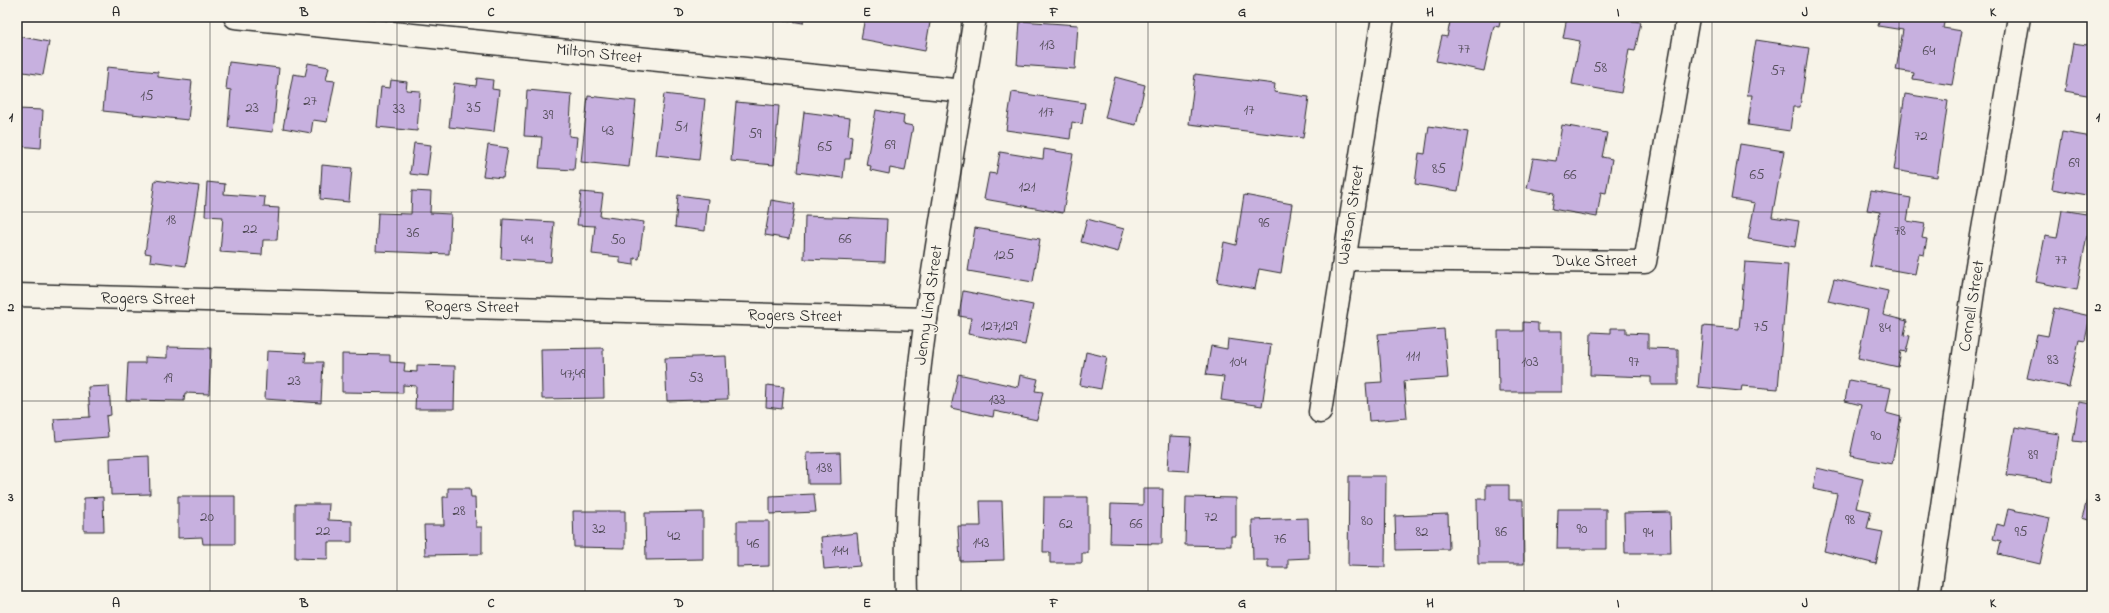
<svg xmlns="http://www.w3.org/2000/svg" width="2109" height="613" viewBox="0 0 2109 613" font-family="'Indie Flower',sans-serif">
  <rect width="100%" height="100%" fill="#f7f3e8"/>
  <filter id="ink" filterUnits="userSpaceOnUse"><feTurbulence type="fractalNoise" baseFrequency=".025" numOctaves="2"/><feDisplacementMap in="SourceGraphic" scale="8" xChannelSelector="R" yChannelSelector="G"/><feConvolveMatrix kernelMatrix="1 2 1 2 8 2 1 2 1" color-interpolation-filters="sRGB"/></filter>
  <g filter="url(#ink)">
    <g fill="#c7b0df" stroke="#2b2b2b">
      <polygon points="767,17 804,17 803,23"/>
      <polygon points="865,17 931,17 925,51 861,39"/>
      <polygon points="1451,17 1501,17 1499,27 1494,26 1484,71 1436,61 1442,36 1447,37"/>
      <polygon points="1567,17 1633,17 1632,21 1641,22 1635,51 1629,50 1621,93 1572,84 1580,41 1563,38"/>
      <polygon points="1880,17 1945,17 1943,28 1962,31 1952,85 1913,79 1914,73 1896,70 1903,30 1878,26"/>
      <polygon points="1020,21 1078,25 1075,69 1017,65"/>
      <polygon points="2092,21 2092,96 2065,91 2073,43 2087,45"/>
      <polygon points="17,36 49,42 43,75 17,71"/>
      <polygon points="1756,40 1809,48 1800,107 1793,107 1790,131 1748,125 1752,95 1747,95"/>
      <polygon points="229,62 279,68 273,132 228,127 231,90 226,89"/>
      <polygon points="308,63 329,67 326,80 335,81 327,122 313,120 311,133 283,128 293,74 305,76"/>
      <polygon points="107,67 158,72 158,77 192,81 188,120 103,111"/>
      <polygon points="1195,74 1275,84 1274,92 1309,97 1303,138 1189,124"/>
      <polygon points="1115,77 1145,85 1136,125 1105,118"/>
      <polygon points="477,78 493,80 492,89 499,90 494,132 449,127 454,83 476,86"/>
      <polygon points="391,80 407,82 406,90 420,91 417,131 377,127 381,87 390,88"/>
      <polygon points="527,90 572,94 569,136 577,137 574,170 539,168 542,137 524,136"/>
      <polygon points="1012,92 1085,103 1082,124 1072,122 1070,139 1006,130"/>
      <polygon points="664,94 705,99 699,160 656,155"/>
      <polygon points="1905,94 1948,101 1937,177 1894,170"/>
      <polygon points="588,96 636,101 629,167 581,162"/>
      <polygon points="736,102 779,106 774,165 731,161"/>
      <polygon points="17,109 43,110 41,148 17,146"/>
      <polygon points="876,110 904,115 903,124 913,126 905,171 890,168 889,174 870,170 871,166 866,165"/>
      <polygon points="804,112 850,118 848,135 852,136 850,159 845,159 843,178 797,172"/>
      <polygon points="1562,125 1607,133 1602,157 1612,159 1606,193 1601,192 1597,217 1552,209 1555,193 1527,188 1533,158 1556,161"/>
      <polygon points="1429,126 1468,132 1458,191 1415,184 1419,153 1425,154"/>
      <polygon points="2062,132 2092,137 2092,196 2052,189"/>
      <polygon points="414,143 431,145 427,176 410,174"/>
      <polygon points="1740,144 1784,151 1772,217 1799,221 1795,247 1748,239 1755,203 1731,199"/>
      <polygon points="488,145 508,148 503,178 483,176"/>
      <polygon points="1044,149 1073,154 1063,213 984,199 989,173 996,174 1000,152 1043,159"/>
      <polygon points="322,165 352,168 349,202 320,199"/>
      <polygon points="155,180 199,186 186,266 150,261 151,254 145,253"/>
      <polygon points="207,182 225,184 224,194 265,197 264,207 279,208 277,240 263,240 262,255 220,252 223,217 205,216"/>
      <polygon points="412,191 431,192 430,213 451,214 449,254 376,251 378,213 411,214"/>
      <polygon points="1871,191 1911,198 1907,221 1925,224 1922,238 1927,239 1924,255 1919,254 1915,274 1870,266 1880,212 1867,210"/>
      <polygon points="581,192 603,194 600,216 644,222 639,259 634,258 634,265 620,263 620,257 592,254 595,226 577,225"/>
      <polygon points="678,195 708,199 705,231 675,227"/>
      <polygon points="1244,195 1292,204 1281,273 1259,269 1255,289 1217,282 1224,242 1236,245"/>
      <polygon points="771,200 795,204 789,239 765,235"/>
      <polygon points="2062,210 2092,215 2092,236 2087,235 2077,290 2036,282 2045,236 2057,238"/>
      <polygon points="805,216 887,219 885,262 804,259"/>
      <polygon points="503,219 554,222 551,262 501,259"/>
      <polygon points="1087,219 1124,229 1118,252 1081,242"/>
      <polygon points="17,222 19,222 17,240"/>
      <polygon points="975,228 1040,239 1033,282 968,271"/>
      <polygon points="1745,262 1788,265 1778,389 1742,386 1741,391 1698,387 1703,326 1739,329"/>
      <polygon points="1834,279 1888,291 1883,315 1907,321 1904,335 1910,336 1906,352 1901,351 1898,367 1858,358 1868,310 1828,301"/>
      <polygon points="963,291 1033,305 1025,345 968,334 971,318 959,316"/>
      <polygon points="2054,308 2090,316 2085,341 2079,340 2069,387 2027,378 2037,334 2048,336"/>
      <polygon points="1523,322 1538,323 1538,331 1562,331 1562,392 1499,392 1498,331 1523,331"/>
      <polygon points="1611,328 1626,328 1626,333 1648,334 1648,348 1678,349 1678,385 1651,385 1651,377 1590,375 1591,332 1611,333"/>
      <polygon points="1444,329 1448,378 1404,381 1407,418 1369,421 1366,383 1382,382 1378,334"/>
      <polygon points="1228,339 1271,345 1262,406 1221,400 1224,377 1206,375 1211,346 1227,349"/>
      <polygon points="167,347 211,348 209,394 185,393 184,401 126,400 128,363 145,363 145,357 167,358"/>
      <polygon points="603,348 604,398 542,399 541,349"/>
      <polygon points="267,351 306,353 305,362 323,362 321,403 265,399"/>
      <polygon points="1086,352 1107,357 1101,389 1080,385"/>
      <polygon points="342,354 390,355 390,362 405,363 404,371 417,372 417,365 455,366 454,409 415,409 416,386 403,385 403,393 342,392"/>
      <polygon points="726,356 728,399 667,401 665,358"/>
      <polygon points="958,374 1018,387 1020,375 1038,379 1035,391 1043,392 1037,420 994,411 993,417 951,408"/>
      <polygon points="1849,380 1891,388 1886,413 1901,417 1892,464 1850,456 1861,405 1845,401"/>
      <polygon points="767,385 784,387 782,409 766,407"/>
      <polygon points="109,386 111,415 106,416 108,437 56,441 54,419 90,417 88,387"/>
      <polygon points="2079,402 2092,404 2092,443 2073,441"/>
      <polygon points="2015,427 2059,434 2052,482 2007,475"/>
      <polygon points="1170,436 1191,437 1188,471 1168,470"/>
      <polygon points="840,452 841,484 808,484 807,453"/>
      <polygon points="149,456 150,494 111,495 110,458"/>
      <polygon points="1817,468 1863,479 1856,508 1871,511 1867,529 1883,532 1876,564 1824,551 1837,494 1813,489"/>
      <polygon points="1349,476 1386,476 1385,567 1348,566"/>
      <polygon points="1486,485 1509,485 1509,500 1523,500 1524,564 1478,564 1477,499 1486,499"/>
      <polygon points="448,488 470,488 471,497 475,497 476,527 482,527 482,554 425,555 424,525 444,525 443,497 448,497"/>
      <polygon points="1143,489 1163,489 1162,544 1110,543 1111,504 1143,505"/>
      <polygon points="814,494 816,512 770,514 770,496"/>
      <polygon points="178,496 235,496 235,544 203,544 202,537 178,538"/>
      <polygon points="103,497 104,531 84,531 84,498"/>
      <polygon points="1044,497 1088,497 1088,553 1082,553 1082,563 1050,563 1050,552 1043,552"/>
      <polygon points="1186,497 1236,498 1236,536 1231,536 1231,546 1185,545"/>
      <polygon points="2087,500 2092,501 2092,521 2082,518"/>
      <polygon points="980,501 1002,501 1004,560 960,561 958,526 981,526"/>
      <polygon points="295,504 329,504 328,520 352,521 352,542 328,542 328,559 295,558"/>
      <polygon points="1558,509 1606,509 1606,549 1557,549"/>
      <polygon points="2008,509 2050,518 2040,564 1998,554 2001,541 1993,539 1997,524 2004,526"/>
      <polygon points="573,511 625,511 625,548 574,547"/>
      <polygon points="703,512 703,559 646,560 645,513"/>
      <polygon points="1670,512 1671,553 1625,553 1624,513"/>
      <polygon points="1448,514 1449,549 1396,550 1395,516"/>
      <polygon points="1308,518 1309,558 1288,559 1288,568 1268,568 1268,560 1253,560 1252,520"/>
      <polygon points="737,521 769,521 769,566 737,567"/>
      <polygon points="857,533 860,566 824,569 821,537"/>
    </g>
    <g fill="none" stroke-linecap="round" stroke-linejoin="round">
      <g stroke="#2b2b2b" stroke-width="25">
        <g id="minor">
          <polyline points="235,17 964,91"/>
          <polyline points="1344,259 1645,262 1688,17"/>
          <polyline points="17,295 926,319"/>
          <polyline points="1320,412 1383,17"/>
          <path d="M907,596C902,401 945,208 975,17"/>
          <polyline points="1929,596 1976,271 2019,17"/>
        </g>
      </g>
      <use href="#minor" stroke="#f7f3e8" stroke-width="22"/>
    </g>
  </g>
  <path fill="none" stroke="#2b2b2b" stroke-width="1" stroke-opacity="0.55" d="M210,17V596M397,17V596M585,17V596M773,17V596M961,17V596M1148,17V596M1336,17V596M1524,17V596M1712,17V596M1899,17V596M17,212H2092M17,401H2092"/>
  <g text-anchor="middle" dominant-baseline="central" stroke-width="3" stroke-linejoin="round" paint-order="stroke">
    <g font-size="15" fill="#524c58">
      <text x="1047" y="45">113</text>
      <text x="1464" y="49">77</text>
      <text x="1929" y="51">64</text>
      <text x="1600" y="68">58</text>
      <text x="1778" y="71">57</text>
      <text x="147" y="96">15</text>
      <text x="310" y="101">27</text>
      <text x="252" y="108">23</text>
      <text x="474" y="108">35</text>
      <text x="399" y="109">33</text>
      <text x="1249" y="110">17</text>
      <text x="1046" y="112">117</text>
      <text x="548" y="115">39</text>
      <text x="681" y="127">51</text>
      <text x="608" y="131">43</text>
      <text x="755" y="134">59</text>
      <text x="1921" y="136">72</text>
      <text x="890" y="145">69</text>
      <text x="825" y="147">65</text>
      <text x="2074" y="163">69</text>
      <text x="1439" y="169">85</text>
      <text x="1570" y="175">66</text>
      <text x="1757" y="175">65</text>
      <text x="1027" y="187">121</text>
      <text x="171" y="220">18</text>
      <text x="1264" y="223">96</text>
      <text x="250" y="229">22</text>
      <text x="1900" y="231">78</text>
      <text x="413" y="233">36</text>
      <text x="845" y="239">66</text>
      <text x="527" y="240">44</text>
      <text x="618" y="240">50</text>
      <text x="1004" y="255">125</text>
      <text x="2061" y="260">77</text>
      <text x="999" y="326">127;129</text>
      <text x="1761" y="327">75</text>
      <text x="1885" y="328">84</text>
      <text x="1413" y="356">111</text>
      <text x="2053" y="360">83</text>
      <text x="1238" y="362">104</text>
      <text x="1530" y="362">103</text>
      <text x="1634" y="362">97</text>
      <text x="573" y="374">47;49</text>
      <text x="168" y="378">19</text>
      <text x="696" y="378">53</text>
      <text x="294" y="381">23</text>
      <text x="997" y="400">133</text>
      <text x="1876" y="436">90</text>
      <text x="2033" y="455">89</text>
      <text x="824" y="468">138</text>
      <text x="459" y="511">28</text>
      <text x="207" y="517">20</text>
      <text x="1211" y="517">72</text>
      <text x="1850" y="520">98</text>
      <text x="1367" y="521">80</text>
      <text x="1066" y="524">62</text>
      <text x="1136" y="524">66</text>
      <text x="599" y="529">32</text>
      <text x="1582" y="529">90</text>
      <text x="323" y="531">22</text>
      <text x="1422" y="532">82</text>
      <text x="1501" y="532">86</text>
      <text x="2021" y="532">95</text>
      <text x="1648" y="533">94</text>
      <text x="674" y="536">42</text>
      <text x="1280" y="539">76</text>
      <text x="981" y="543">143</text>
      <text x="753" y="544">46</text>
      <text x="840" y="551">144</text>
    </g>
    <g font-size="17" fill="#2b2b2b" stroke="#f7f3e8">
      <text transform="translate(599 54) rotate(6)">Milton Street</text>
      <text transform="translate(1351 215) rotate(-81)">Watson Street</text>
      <text x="1595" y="261">Duke Street</text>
      <text transform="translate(148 299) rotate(1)">Rogers Street</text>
      <text transform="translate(929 305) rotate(-82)">Jenny Lind Street</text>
      <text transform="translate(1972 306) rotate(-81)">Cornell Street</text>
      <text transform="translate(472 307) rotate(1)">Rogers Street</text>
      <text transform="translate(795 316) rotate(1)">Rogers Street</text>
    </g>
  </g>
  <rect width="2109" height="613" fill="none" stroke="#f7f3e8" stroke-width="44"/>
  <rect x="22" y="22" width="2065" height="569" fill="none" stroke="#2b2b2b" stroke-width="1.5"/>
  <g font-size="13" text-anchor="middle" font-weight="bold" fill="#2b2b2b">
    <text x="116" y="16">A</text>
    <text x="304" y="16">B</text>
    <text x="491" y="16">C</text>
    <text x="679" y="16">D</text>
    <text x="867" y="16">E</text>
    <text x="1054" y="16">F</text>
    <text x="1242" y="16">G</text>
    <text x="1430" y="16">H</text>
    <text x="1618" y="16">I</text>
    <text x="1805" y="16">J</text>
    <text x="1993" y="16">K</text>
    <text x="11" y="121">1</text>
    <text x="2098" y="121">1</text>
    <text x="11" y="311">2</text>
    <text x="2098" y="311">2</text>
    <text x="11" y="501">3</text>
    <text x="2098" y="501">3</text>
    <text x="116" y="607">A</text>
    <text x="304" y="607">B</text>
    <text x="491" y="607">C</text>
    <text x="679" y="607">D</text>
    <text x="867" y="607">E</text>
    <text x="1054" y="607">F</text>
    <text x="1242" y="607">G</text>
    <text x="1430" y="607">H</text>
    <text x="1618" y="607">I</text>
    <text x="1805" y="607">J</text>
    <text x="1993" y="607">K</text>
  </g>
</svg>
